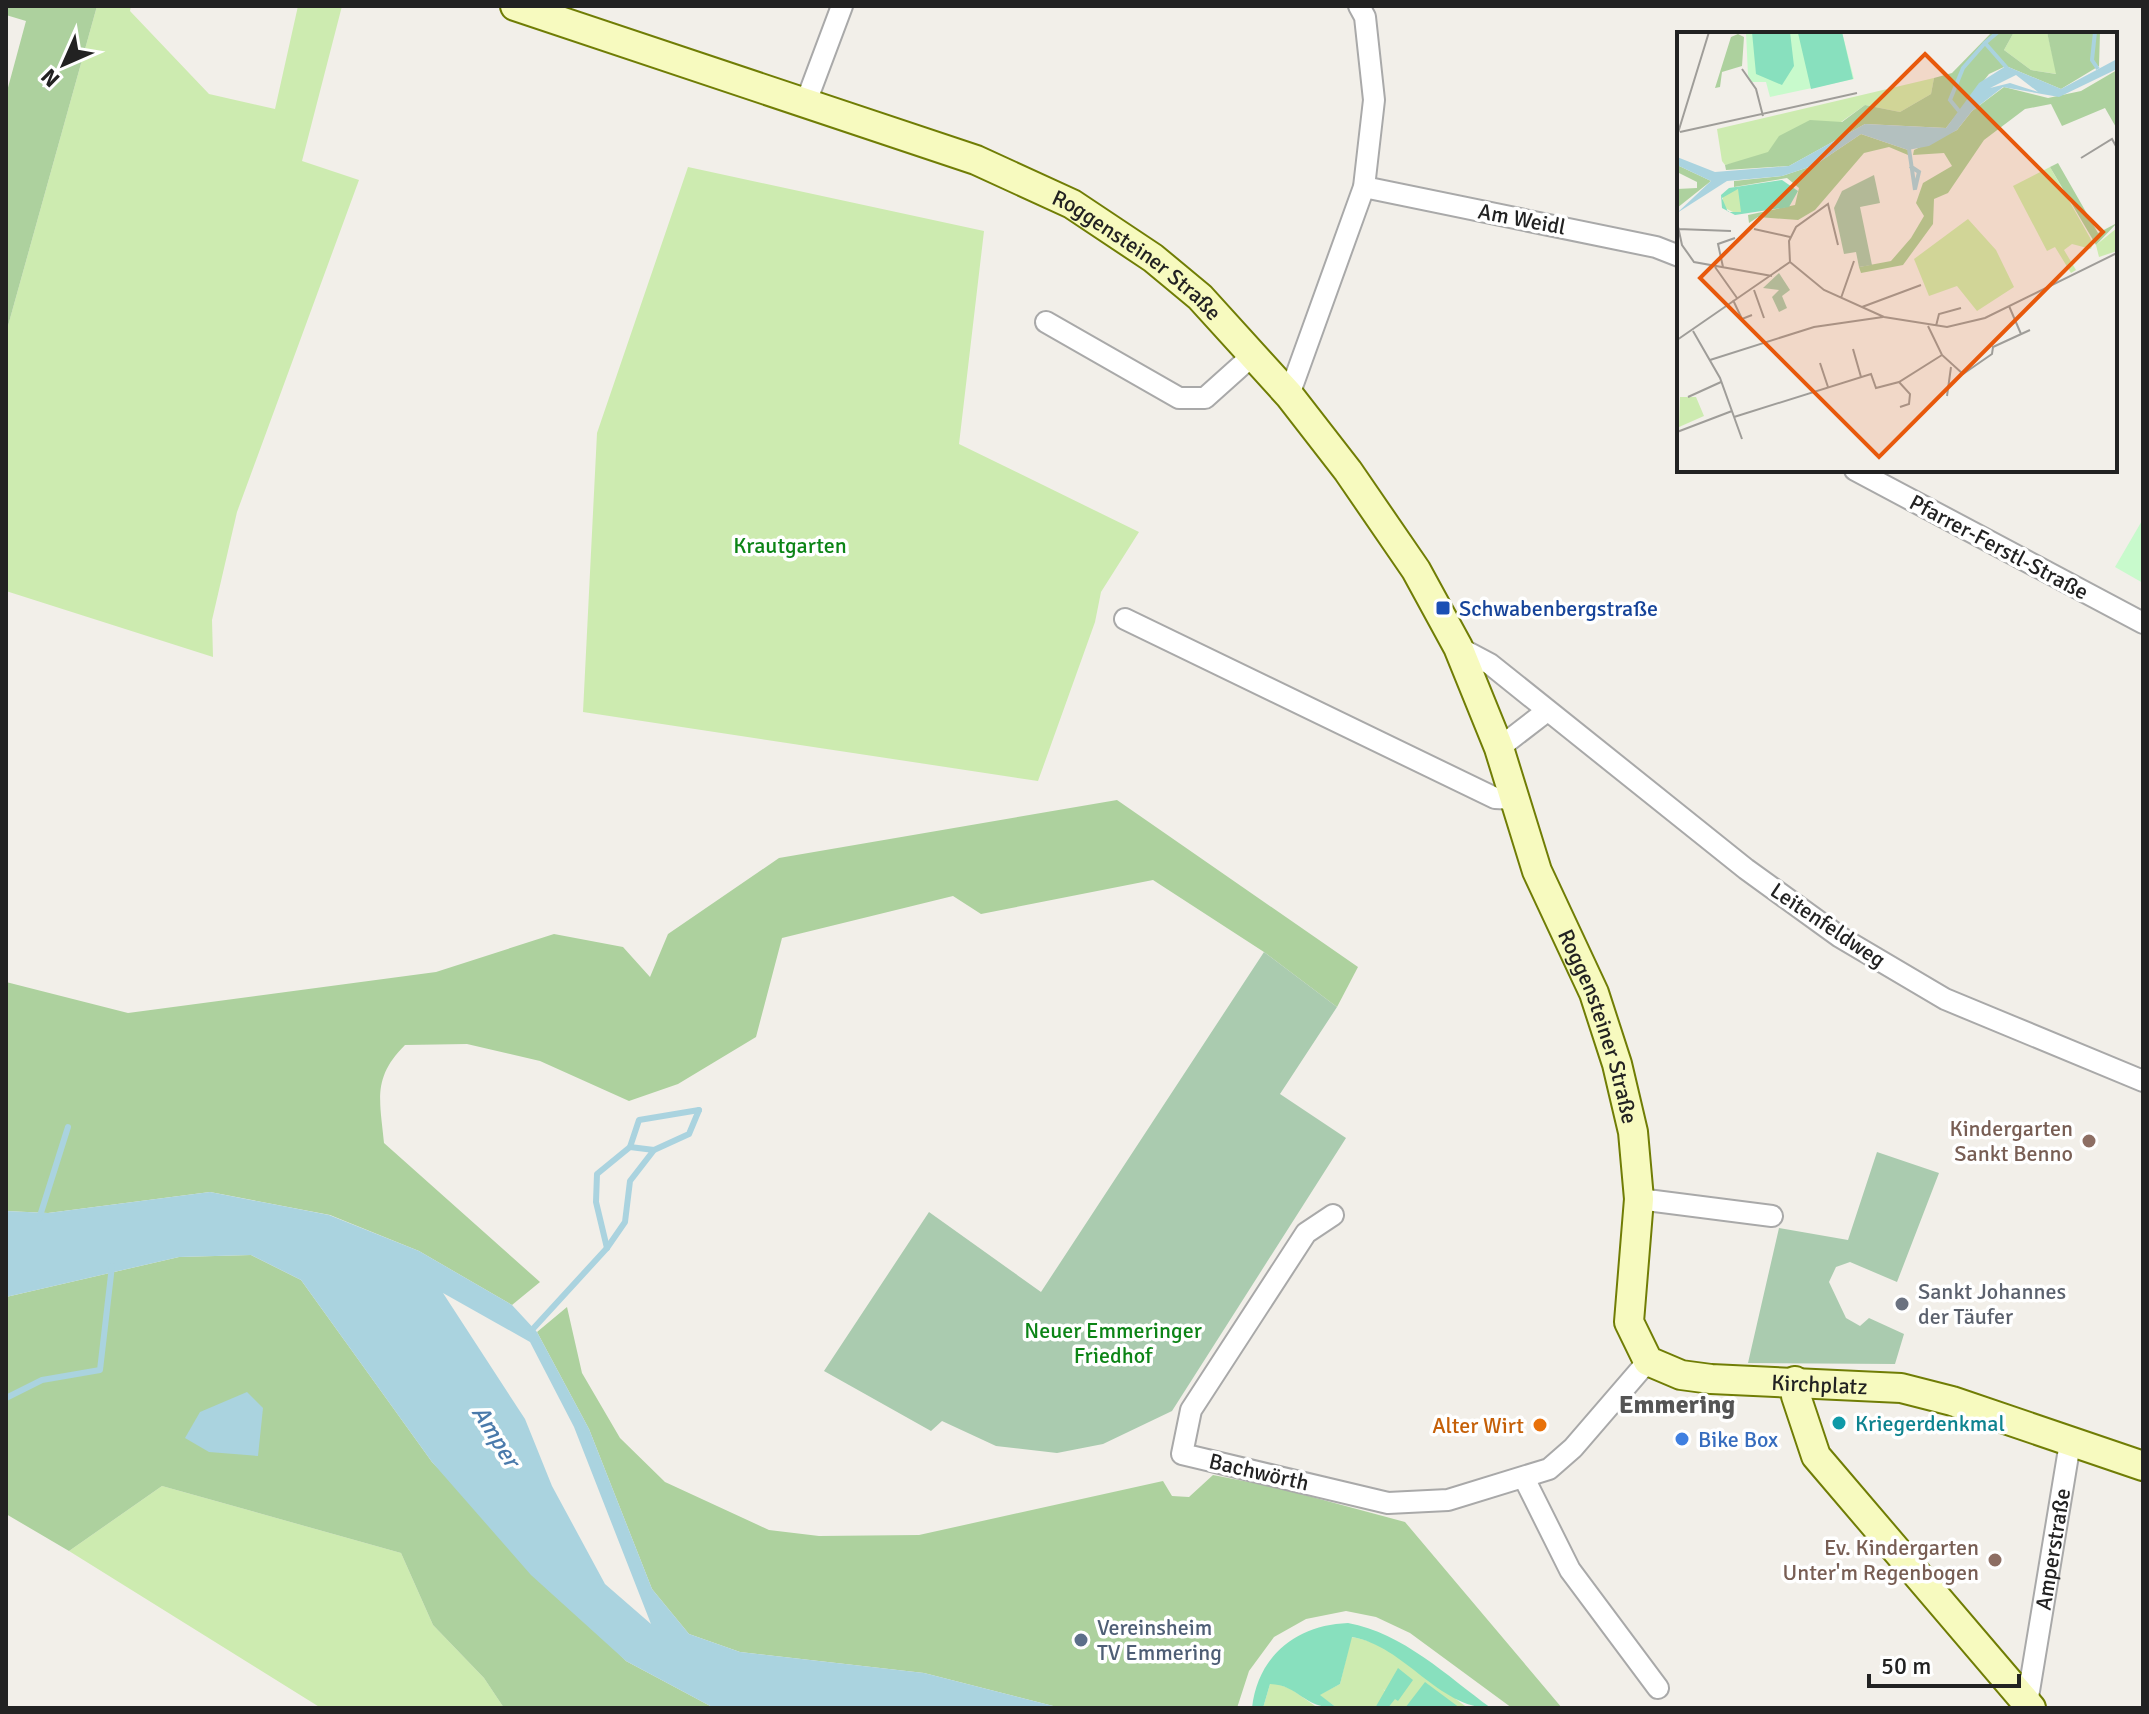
<svg xmlns="http://www.w3.org/2000/svg" width="2149" height="1714" viewBox="0 0 2149 1714" font-family="Signika,sans-serif">
  <rect width="100%" height="100%" fill="#f2efe9"/>
  <g fill="#cdebb0">
    <polygon points="97,6 131,6 130,11 209,94 275,109 298,6 342,6 302,161 359,180 237,512 212,620 213,657 6,591 6,333"/>
    <polygon points="688,167 984,231 959,444 1139,532 1101,592 1095,622 1038,781 583,712 597,433"/>
    <polygon points="162,1486 401,1553 433,1625 484,1678 504,1708 321,1708 69,1551"/>
    <path d="M1351,1637C1395,1643 1433,1683 1468,1708H1388L1395,1698L1398,1700L1383,1689L1386,1692L1375,1708H1337L1319,1695L1340,1684Z"/>
    <polygon points="1275,1683 1291,1689 1318,1708 1263,1708 1270,1684"/>
  </g>
  <g fill="#add19e">
    <polygon points="6,6 97,6 6,333 6,95 26,21 6,15"/>
    <path d="M1117,800L1358,967L1337,1007L1264,952L1153,880L981,914L953,896L782,938L756,1037L678,1084L629,1101L540,1061L467,1044L405,1045C372,1078 380,1100 384,1143L540,1282L512,1305L419,1251L330,1215L210,1192L48,1213L6,1211V982L128,1013L436,972L554,934L623,947L650,977L668,934L779,858Z"/>
    <polygon points="251,1255 301,1280 432,1462 626,1661 714,1708 504,1708 484,1678 433,1625 401,1553 162,1486 69,1551 6,1514 6,1297 179,1257"/>
    <polygon points="567,1307 582,1373 620,1438 665,1482 769,1530 819,1536 919,1535 1163,1481 1172,1496 1189,1497 1213,1475 1275,1487 1405,1522 1562,1708 1512,1708 1410,1633 1376,1617 1346,1611 1306,1619 1274,1637 1249,1671 1237,1708 1061,1708 924,1673 740,1652 689,1634 652,1589 589,1429 537,1332"/>
  </g>
  <g fill="#aacbaf">
    <polygon points="1264,952 1337,1007 1280,1094 1346,1138 1172,1411 1103,1444 1057,1453 996,1446 942,1421 931,1431 824,1371 929,1212 1041,1292"/>
    <polygon points="1877,1152 1939,1173 1897,1282 1850,1262 1836,1267 1829,1282 1846,1318 1860,1326 1869,1318 1904,1334 1895,1364 1748,1363 1779,1228 1848,1240"/>
  </g>
  <polygon fill="#c8facc" points="2143,519 2143,583 2115,567"/>
  <g fill="#88e0be">
    <path d="M1348,1623C1403,1633 1447,1676 1491,1708C1438,1708 1405,1646 1352,1637L1340,1684L1320,1695L1337,1708C1303,1708 1299,1685 1270,1684L1263,1708H1252C1258,1655 1297,1625 1348,1623Z"/>
    <polygon points="1398,1668 1413,1680 1398,1701 1395,1699 1388,1708 1375,1708"/>
    <polygon points="1425,1682 1460,1708 1405,1708"/>
  </g>
  <g fill="#aad3df" fill-rule="evenodd">
    <path d="M210,1192L329,1215L419,1251L512,1305L537,1332L589,1429L652,1589L689,1634L740,1652L924,1673L1061,1708H714L626,1661L531,1575L432,1462L301,1280L251,1255L179,1257L6,1297V1211L48,1213ZM443,1293L530,1342L574,1427L651,1624L605,1584L552,1486L525,1419Z"/>
    <polygon points="247,1392 263,1408 258,1456 209,1452 185,1438 200,1412"/>
  </g>
  <g fill="none" stroke-linecap="round" stroke-linejoin="round">
    <g stroke="#aad3df" stroke-width="6">
      <polyline points="630,1147 654,1150"/>
      <polyline points="39,1219 68,1127"/>
      <polyline points="607,1248 596,1202 597,1174 630,1147 639,1120 699,1110"/>
      <polyline points="528,1329 531,1331 607,1248 625,1222 630,1181 654,1150 689,1134 699,1110"/>
      <polyline points="6,1398 42,1380 100,1370 112,1266"/>
    </g>
    <g stroke="#a9a9a9" stroke-width="24">
      <g id="street">
        <polyline points="806,102 842,6"/>
        <polyline points="1364,187 1656,247 1679,256"/>
        <polyline points="1046,322 1179,398 1205,398 1253,355"/>
        <polyline points="1289,395 1364,187 1374,100 1365,17 1359,6"/>
        <polyline points="1855,470 2143,623"/>
        <polyline points="1125,619 1495,798 1515,799"/>
        <polyline points="1458,647 1490,664 1746,869 1840,937 1945,999 2143,1081"/>
        <polyline points="1499,748 1547,711"/>
        <polyline points="1639,1199 1772,1216"/>
        <polyline points="1333,1215 1306,1233 1191,1410 1182,1454 1388,1503 1448,1500 1549,1469 1573,1448 1648,1361"/>
        <polyline points="1524,1478 1570,1570 1658,1688"/>
        <path id="s1" d="M2027,1703L2070,1443"/>
      </g>
    </g>
    <g stroke="#707d05" stroke-width="32">
      <g id="secondary">
        <path id="s2" d="M515,6L976,160L1072,204L1153,258L1200,297L1289,395L1348,471L1416,570L1458,647L1499,748L1537,871L1594,993L1617,1064L1633,1132L1639,1199L1629,1322L1648,1361L1681,1375L1711,1379L1901,1388L1952,1401L2143,1466"/>
        <polyline points="1795,1381 1796,1396 1816,1456 2031,1708"/>
      </g>
    </g>
    <use href="#street" stroke="#fff" stroke-width="20"/>
    <use href="#secondary" stroke="#f7fabf" stroke-width="28"/>
  </g>
  <rect fill="#1a4fb4" stroke="#fff" stroke-width="3" x="1435" y="600" width="16" height="16" rx="4"/>
  <g fill="#8d6e63" stroke="#fff" stroke-width="3">
    <circle cx="2089" cy="1141" r="8"/>
    <circle cx="1995" cy="1560" r="8"/>
  </g>
  <circle fill="#6b7280" stroke="#fff" stroke-width="3" cx="1902" cy="1304" r="8"/>
  <circle fill="#0f9aa8" stroke="#fff" stroke-width="3" cx="1839" cy="1423" r="8"/>
  <circle fill="#e8710a" stroke="#fff" stroke-width="3" cx="1540" cy="1425" r="8"/>
  <circle fill="#3f7fe0" stroke="#fff" stroke-width="3" cx="1682" cy="1439" r="8"/>
  <circle fill="#5c6f8a" stroke="#fff" stroke-width="3" cx="1081" cy="1640" r="8"/>
  <g text-anchor="middle" dominant-baseline="central" stroke-width="7" stroke-linejoin="round" paint-order="stroke">
    <g font-size="22" fill="#222" stroke="#fff">
      <text transform="translate(1522 219) rotate(11)">Am Weidl</text>
      <text stroke="none"><textPath href="#s2" startOffset="674">Roggensteiner Straße</textPath></text>
      <text transform="translate(1999 547) rotate(28)">Pfarrer-Ferstl-Straße</text>
      <text transform="translate(1828 925) rotate(34)">Leitenfeldweg</text>
      <text stroke="none"><textPath href="#s2" startOffset="1592">Roggensteiner Straße</textPath></text>
      <text stroke="none"><textPath href="#s2" startOffset="2112">Kirchplatz</textPath></text>
      <text transform="translate(1259 1472) rotate(13)">Bachwörth</text>
      <text stroke="none"><textPath href="#s1" startOffset="156">Amperstraße</textPath></text>
    </g>
    <g font-size="22" fill="#0c8416" stroke="#fff">
      <text x="790" y="545">Krautgarten</text>
      <text x="1113" y="1330">Neuer Emmeringer<tspan x="1113" dy="25">Friedhof</tspan></text>
    </g>
    <g font-size="22" fill="#164399" stroke="#fff" text-anchor="start">
      <text x="1459" y="608">Schwabenbergstraße</text>
    </g>
    <g font-size="22" fill="#785e54" stroke="#fff" text-anchor="end">
      <text x="2073" y="1128">Kindergarten<tspan x="2073" dy="25">Sankt Benno</tspan></text>
      <text x="1979" y="1547">Ev. Kindergarten<tspan x="1979" dy="25">Unter'm Regenbogen</tspan></text>
    </g>
    <g font-size="22" fill="#5b616d" stroke="#fff" text-anchor="start">
      <text x="1918" y="1291">Sankt Johannes<tspan x="1918" dy="25">der Täufer</tspan></text>
    </g>
    <g font-size="22" fill="#0d838f" stroke="#fff" text-anchor="start">
      <text x="1855" y="1423">Kriegerdenkmal</text>
    </g>
    <g font-size="22" fill="#c56008" stroke="#fff" text-anchor="end">
      <text x="1524" y="1425">Alter Wirt</text>
    </g>
    <g font-size="22" fill="#366cbe" stroke="#fff" text-anchor="start">
      <text x="1698" y="1439">Bike Box</text>
    </g>
    <g font-size="22" fill="#4e5e75" stroke="#fff" text-anchor="start">
      <text x="1097" y="1627">Vereinsheim<tspan x="1097" dy="25">TV Emmering</tspan></text>
    </g>
    <g font-size="24" font-style="italic" fill="#4a7aab" stroke="#fff">
      <text transform="translate(496 1436) rotate(58)">Amper</text>
    </g>
    <g font-size="26" font-weight="bold" fill="#555" stroke="#fff">
      <text x="1677" y="1405">Emmering</text>
    </g>
  </g>
  <g transform="translate(1677 32)">
    <rect width="440" height="440" fill="#f2efe9"/>
    <path d="M337,0H370L380,42L354,38L327,18ZM257,46L254,62L223,80L188,73L164,90L80,126L48,133L45,129L40,97ZM373,135L416,211L414,217L395,212L387,218L399,238L394,241L378,215L370,219L336,154ZM101,151L104,172V162L112,161V172L58,181L46,175V163L55,158ZM291,187L319,218L337,255L300,279L280,254L252,264L237,227ZM440,196V219L422,225L419,213ZM3,365H19L27,384L2,395Z" fill="#cdebb0"/>
    <path d="M315,0H337L327,18L354,38L379,42L370,0H423L422,34L384,57L329,34L312,42L269,96L188,92L112,134L49,138L48,133L91,120L102,104L133,88L165,90L188,73L223,80L254,62L257,46L275,41ZM61,2L67,5L65,34L45,40L43,55L38,56L54,5ZM440,38V97L428,76L385,94L374,72L348,77L307,108L271,161L257,167L256,192L226,233L184,241L182,235L214,229L234,206L247,184L239,171L246,151L275,134L267,121L236,123L237,118L280,98L295,79L327,55L371,66L404,59ZM184,102L231,118V123L212,115L187,121L138,178L121,188L81,185L72,191L71,183L118,173L122,156L110,146L57,155V149L105,144L138,133ZM381,131L421,201L440,191L419,213L373,135ZM0,133L34,149L0,176V157L20,156V150L0,140Z" fill="#add19e"/>
    <path d="M197,143L203,171L183,175L195,233L182,235L179,220L167,222L157,176L165,159ZM102,241L113,258L105,264L110,276L102,280L95,265L102,258L86,256Z" fill="#aacbaf"/>
    <path d="M69,0H165L177,47L93,65L89,50H74L71,43Z" fill="#c8facc"/>
    <path d="M75,0H113L117,34L105,53L79,42ZM165,0L176,47L134,57L121,1ZM105,148L121,159L112,175L58,183L45,176L44,163L52,156ZM61,157L64,180H51L45,166Z" fill="#88e0be" fill-rule="evenodd"/>
    <path d="M440,27V37L382,65L326,55L295,79L280,98L252,114L231,118L184,102L138,133L105,144L50,149L0,181L34,149L0,133V125L38,140L112,134L188,92L269,96L302,51L329,34L384,57ZM339,43L361,60L333,51L313,56Z" fill="#aad3df" fill-rule="evenodd"/>
    <path fill="none" stroke="#aad3df" stroke-width="4" d="M321,0L308,11L330,36M418,0L415,28L421,37M282,79L273,68L286,36L308,11M232,117L238,158M233,134L242,140L238,157"/>
    <path fill="none" stroke="#9f9d99" stroke-width="2" d="M65,37L79,57L86,84M3,100L180,61M0,104L32,0M404,126L435,107L440,116M0,190L5,213L17,230L95,244M1,197L54,199M77,197L113,205M113,230L112,209L119,195L151,172L161,213M38,235L60,266M46,235L41,212L58,206M77,258L87,286M164,266L177,229M56,268L65,287L75,283M332,274L344,302M185,275L244,253M251,294L265,323L286,342L315,322L316,315L353,298M259,294L262,282L284,276M16,299L43,346L65,407M0,308L113,230L147,258L207,285L270,295L308,286L440,221M176,317L184,345M33,328L137,295L206,285M143,331L151,355M222,350L233,362L232,372L223,375M270,364L274,335M11,365L44,350M57,385L194,342L199,356L222,350L265,323M0,400L55,379"/>
    <path fill="#e8590c" fill-opacity="0.15" stroke="#e8590c" stroke-width="4" d="M248,22L426,200L202,425L23,246Z"/>
    <rect width="440" height="440" fill="none" stroke="#222" stroke-width="4"/>
  </g>
  <rect width="2149" height="1714" fill="none" stroke="#222222" stroke-width="16"/>
  <g transform="translate(64 64) rotate(225)" stroke="#ffffff" stroke-width="6" paint-order="stroke">
  <path d="M0-6L14 30L0 20L-14 30Z" fill="#222222"/>
  <text y="-12" font-size="22" font-weight="bold" text-anchor="middle" fill="#222222">N</text>
  </g>
  <path d="M1869 1674v12h150v-12" fill="none" stroke="#222222" stroke-width="4"/>
  <text x="1881" y="1674" font-size="24" fill="#222222" stroke="#ffffff" stroke-width="6" paint-order="stroke">50 m</text>
</svg>
